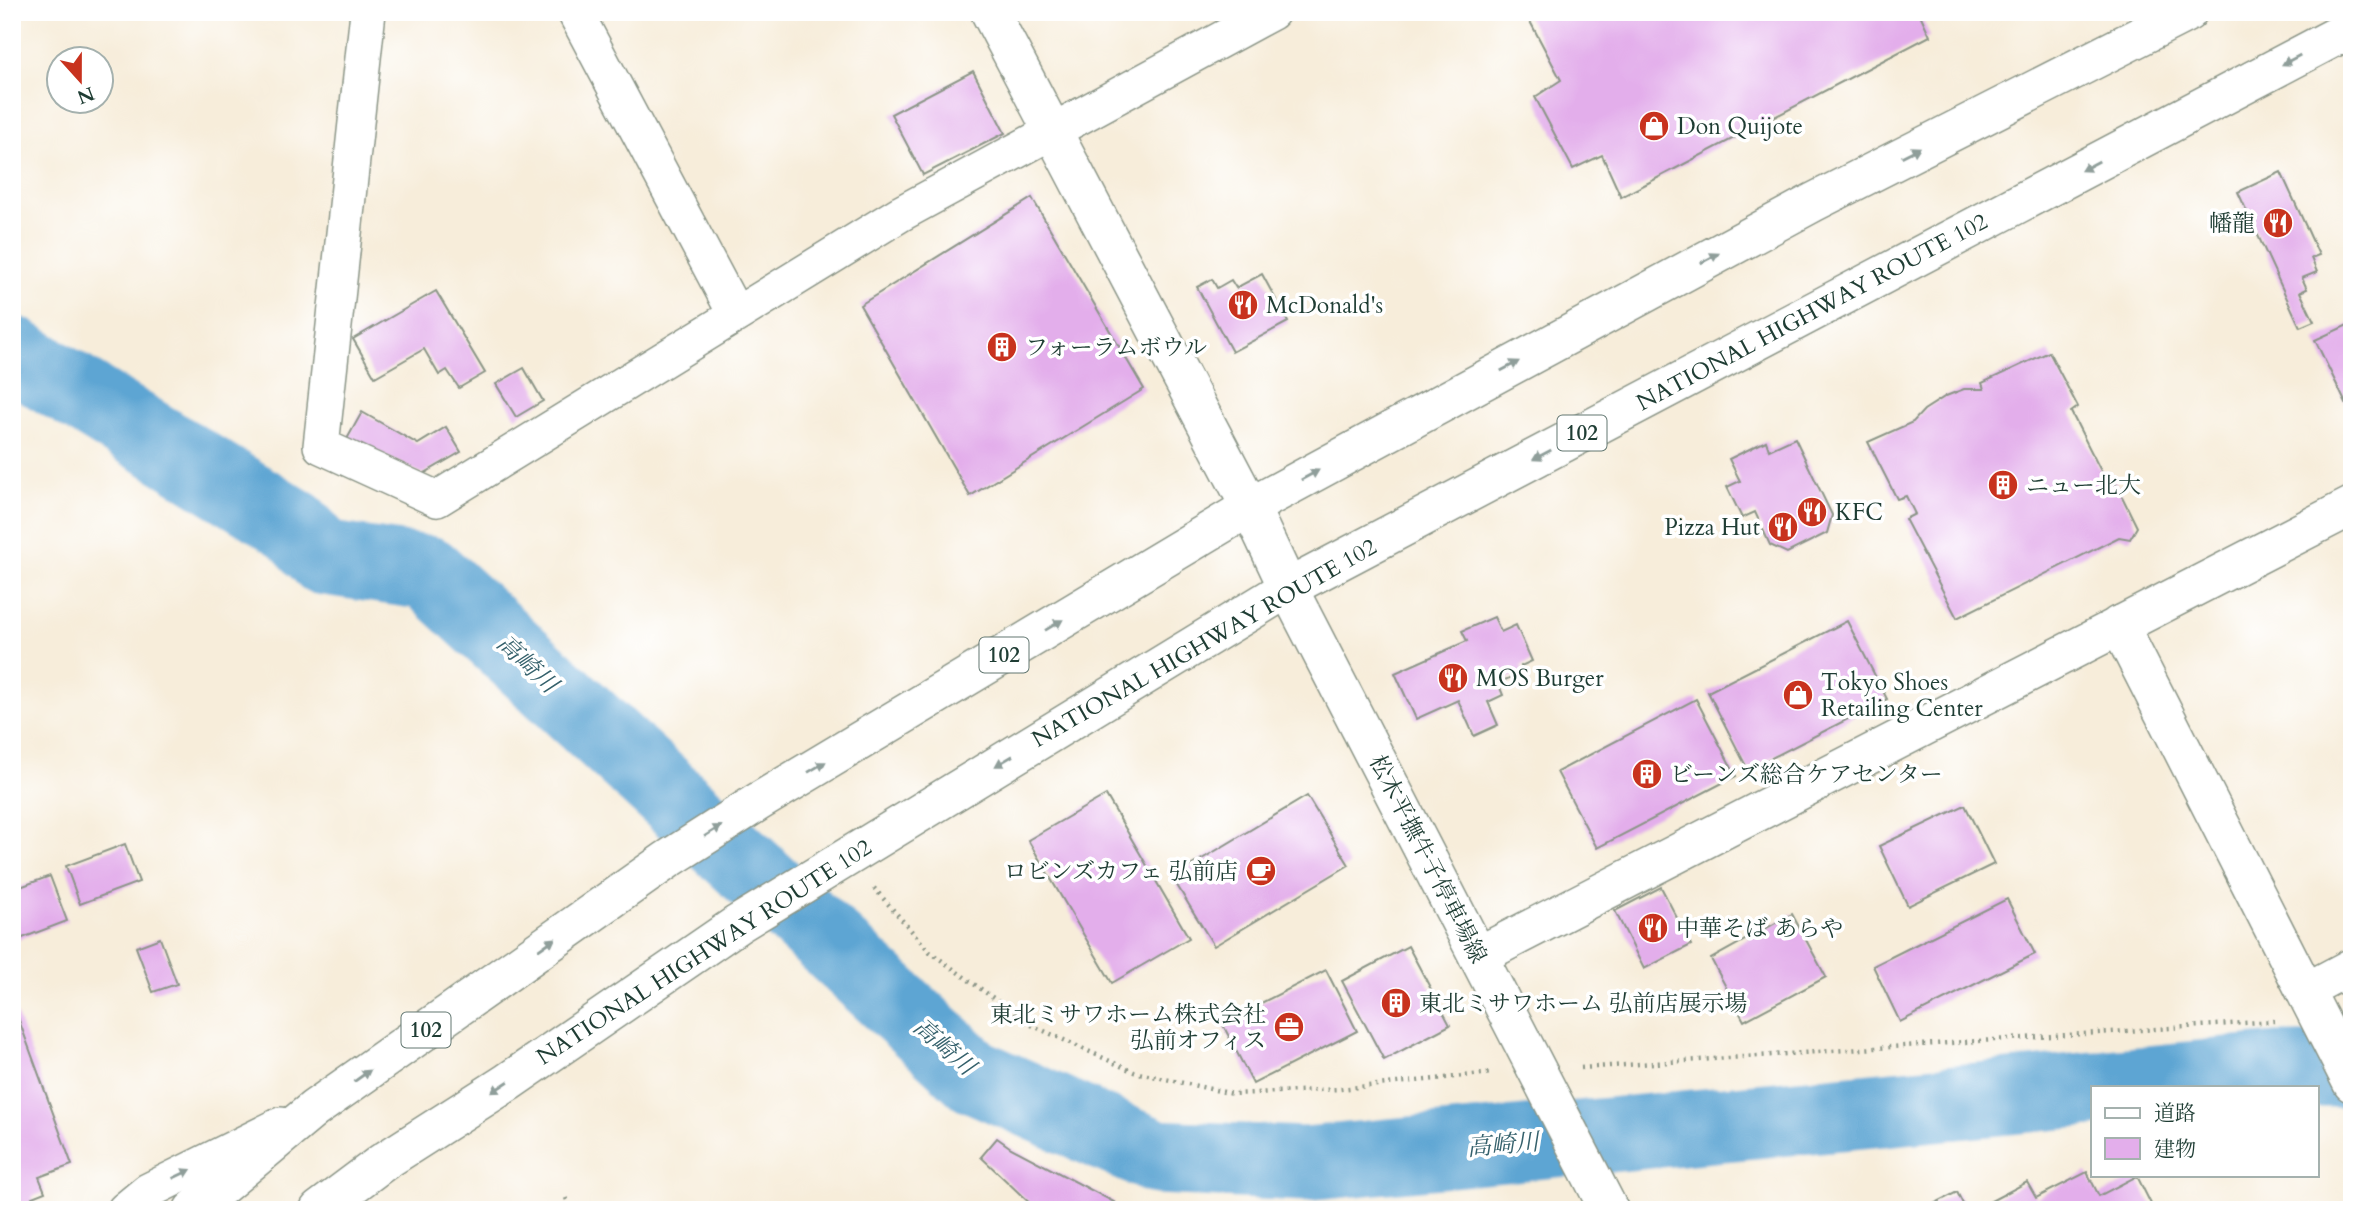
<svg xmlns="http://www.w3.org/2000/svg" width="2364" height="1222" viewBox="0 0 2364 1222" font-family="Cardo,'Noto Serif JP',serif">
  <rect width="100%" height="100%" fill="#fff"/>
  <filter id="ink" filterUnits="userSpaceOnUse"><feTurbulence type="fractalNoise" baseFrequency=".0143" numOctaves="2"/><feDisplacementMap in="SourceGraphic" scale="14" xChannelSelector="R" yChannelSelector="G"/><feConvolveMatrix kernelMatrix="1 2 1 2 8 2 1 2 1" color-interpolation-filters="sRGB"/></filter>
  <filter id="wash" filterUnits="userSpaceOnUse"><feTurbulence type="fractalNoise" baseFrequency=".00686" numOctaves="4" result="noise"/><feDisplacementMap in="SourceGraphic" scale="28" xChannelSelector="R" yChannelSelector="G"/><feGaussianBlur stdDeviation="1.57" result="paint"/><feColorMatrix in="noise" values="0 0 0 0 0 0 0 0 0 0 0 0 0 0 0 0 0 1.4 0 .05"/><feComposite in="paint" operator="in"/></filter>
  <g filter="url(#wash)">
    <rect width="100%" height="100%" fill="#f7edda"/>
    <g fill="none" stroke-linecap="round" stroke-linejoin="round">
      <g stroke="#5da5d3" stroke-width="75">
        <polyline points="12,353 295,526 324,558 428,573 973,1075 1157,1157 1304,1164 2093,1089"/>
        <polyline points="2108,1087 2277,1070 2352,1070"/>
      </g>
    </g>
    <g id="blocks">
      <g fill="#e3aeeb">
        <polygon points="1525,12 1919,12 1930,36 1621,197 1602,155 1573,169 1535,97 1561,80"/>
        <polygon points="973,71 1005,133 923,175 891,114"/>
        <polygon points="2281,172 2319,255 2311,258 2317,272 2302,278 2307,289 2300,292 2314,321 2300,327 2238,192"/>
        <polygon points="1032,198 1144,389 970,496 860,305"/>
        <polygon points="1262,274 1288,322 1232,352 1197,287 1212,279 1217,288 1231,280 1236,288"/>
        <polygon points="436,291 485,373 459,388 447,370 439,375 424,349 375,377 353,339"/>
        <polygon points="2352,323 2352,416 2315,340"/>
        <polygon points="2049,352 2078,407 2071,412 2103,475 2110,472 2137,527 2130,539 2119,537 1957,618 1905,519 1915,514 1906,496 1897,499 1868,442 1913,422 1924,410 1946,396 1964,389 1984,389 1982,383"/>
        <polygon points="524,368 543,401 516,417 496,384"/>
        <polygon points="362,412 418,444 446,427 461,452 423,474 347,439"/>
        <polygon points="1795,438 1832,515 1827,533 1787,553 1770,545 1755,512 1742,518 1727,487 1740,481 1729,459 1766,441 1769,450"/>
        <polygon points="1494,617 1501,632 1516,625 1532,661 1521,666 1523,672 1498,683 1503,695 1488,702 1498,725 1474,736 1458,700 1416,719 1395,673 1467,641 1462,631"/>
        <polygon points="1847,621 1887,699 1748,770 1708,692"/>
        <polygon points="1696,699 1736,776 1597,848 1557,772"/>
        <polygon points="1106,795 1189,938 1112,983 1028,840"/>
        <polygon points="1307,796 1349,865 1214,946 1172,877"/>
        <polygon points="1965,805 1994,864 1908,906 1879,846"/>
        <polygon points="125,844 139,882 80,904 66,866"/>
        <polygon points="50,876 67,921 12,942 12,890"/>
        <polygon points="1661,887 1691,945 1644,969 1615,911"/>
        <polygon points="2007,899 2035,954 1900,1022 1873,966"/>
        <polygon points="1792,914 1826,977 1744,1021 1711,959"/>
        <polygon points="160,938 177,984 153,992 136,947"/>
        <polygon points="1408,946 1450,1025 1384,1060 1342,981"/>
        <polygon points="1326,970 1357,1031 1253,1084 1222,1023"/>
        <polygon points="13,1004 72,1165 39,1177 45,1192 32,1197 36,1210 12,1210"/>
        <polygon points="997,1138 1011,1148 1114,1202 1107,1210 1037,1210 981,1157"/>
        <polygon points="2087,1172 2099,1196 2137,1176 2154,1210 1974,1210 2027,1182 2036,1198"/>
        <polygon points="1957,1192 1966,1210 1922,1210"/>
      </g>
    </g>
  </g>
  <g filter="url(#ink)">
    <use href="#blocks" fill-opacity="0" stroke="#8b9587" stroke-width="2"/>
    <g fill="none" stroke-linecap="round" stroke-linejoin="round">
      <g stroke="#8b9587" stroke-width="38">
        <g id="street">
          <polyline points="368,12 321,446 437,499 900,214 1272,12"/>
          <polyline points="575,12 735,313"/>
          <polyline points="2305,991 2352,966"/>
          <polyline points="125,1210 148,1191 281,1125"/>
        </g>
      </g>
      <g stroke="#8b9587" stroke-width="41">
        <g id="secondary">
          <polyline points="990,12 1250,507 1288,588 1609,1210"/>
          <polyline points="2119,625 2352,1083"/>
          <polyline points="1478,956 2352,506"/>
        </g>
      </g>
      <g stroke="#8b9587" stroke-width="41">
        <g id="highway">
          <polyline points="193,1210 314,1109 667,860 758,802 1250,507 1814,202 2188,12"/>
          <polyline points="319,1210 383,1162 508,1082 738,924 1288,588 2352,28"/>
        </g>
      </g>
      <g stroke="#8b9587" stroke-width="4.5" stroke-dasharray="2 5" stroke-linecap="butt">
        <polyline points="874,888 930,952 1029,1024 1134,1072 1233,1094 1340,1089 1492,1073"/>
        <polyline points="1581,1068 2274,1021"/>
        <polyline points="566,1198 571,1210"/>
      </g>
      <use href="#street" stroke="#fff" stroke-width="35"/>
      <use href="#secondary" stroke="#fff" stroke-width="38"/>
      <use href="#highway" stroke="#fff" stroke-width="38"/>
    </g>
    <defs><path id="oneway-solid" d="M-6-.8H1V-3.2L6.5 0L1 3.2V.8H-6Z" transform="scale(1.75)"/></defs>
    <g fill="#8f9e9a">
      <use href="#oneway-solid" transform="translate(2291 60) rotate(152)"/>
      <use href="#oneway-solid" transform="translate(1911 152) rotate(-27)"/>
      <use href="#oneway-solid" transform="translate(2090 166) rotate(152)"/>
      <use href="#oneway-solid" transform="translate(1710 258) rotate(-28)"/>
      <use href="#oneway-solid" transform="translate(1510 366) rotate(-28)"/>
      <use href="#oneway-solid" transform="translate(1542 455) rotate(152)"/>
      <use href="#oneway-solid" transform="translate(1310 475) rotate(-29)"/>
      <use href="#oneway-solid" transform="translate(1054 625) rotate(-31)"/>
      <use href="#oneway-solid" transform="translate(1004 761) rotate(149)"/>
      <use href="#oneway-solid" transform="translate(817 767) rotate(-31)"/>
      <use href="#oneway-solid" transform="translate(713 831) rotate(-32)"/>
      <use href="#oneway-solid" transform="translate(547 944) rotate(-35)"/>
      <use href="#oneway-solid" transform="translate(362 1076) rotate(-35)"/>
      <use href="#oneway-solid" transform="translate(500 1087) rotate(147)"/>
      <use href="#oneway-solid" transform="translate(182 1174) rotate(-26)"/>
    </g>
  </g>
  <defs>
    <g id="shop-disc" transform="scale(1.575)"><circle r="9.5" fill="#c8321e" stroke="#fff"/><path d="M-5-2.5h2.3a2.7 3.5 0 0 1 5.4 0H5L5.5 6h-11ZM-1.5-2.5h3a1.5 2.3 0 0 0-3 0Z" fill="#fff"/></g>
    <g id="restaurant-disc" transform="scale(1.575)"><circle r="9.5" fill="#c8321e" stroke="#fff"/><path d="M-5-6h1v4h1v-4h1v4h1v-4h1v5L-1.5 .5V6h-2V.5L-5-1ZM5-6V6H3V1.5H1.5Q1.5-4 5-6Z" fill="#fff"/></g>
    <g id="building-disc" transform="scale(1.575)"><circle r="9.5" fill="#c8321e" stroke="#fff"/><path d="M-4-6H4V6H1V3H-1V6H-4ZM-2.5-4.3h1.7v1.8h-1.7ZM.8-4.3h1.7v1.8H.8ZM-2.5-1h1.7V.8h-1.7ZM.8-1h1.7V.8H.8Z" fill="#fff"/></g>
    <g id="cafe-disc" transform="scale(1.575)"><circle r="9.5" fill="#c8321e" stroke="#fff"/><path d="M-5.5-4.5H6V0H3Q3 3.5 0 3.5H-2.5Q-5.5 3.5-5.5 0ZM3-3.2v2h1.7v-2ZM-6 4.5H4V6H-6Z" fill="#fff"/></g>
    <g id="office-disc" transform="scale(1.575)"><circle r="9.5" fill="#c8321e" stroke="#fff"/><path d="M-6-3h4V-5.5h4V-3h4V5H-6ZM-1-4.5V-3h2v-1.5ZM-6 0V1H6V0Z" fill="#fff"/></g>
  </defs>
  <g fill-rule="evenodd">
    <use href="#shop-disc" x="1654" y="126"/>
    <use href="#restaurant-disc" x="2278" y="223"/>
    <use href="#restaurant-disc" x="1243" y="305"/>
    <use href="#building-disc" x="1002" y="347"/>
    <use href="#building-disc" x="2003" y="485"/>
    <use href="#restaurant-disc" x="1812" y="512"/>
    <use href="#restaurant-disc" x="1783" y="527"/>
    <use href="#restaurant-disc" x="1453" y="678"/>
    <use href="#shop-disc" x="1798" y="695"/>
    <use href="#building-disc" x="1647" y="774"/>
    <use href="#cafe-disc" x="1261" y="871"/>
    <use href="#restaurant-disc" x="1653" y="928"/>
    <use href="#building-disc" x="1396" y="1003"/>
    <use href="#office-disc" x="1289" y="1027"/>
  </g>
  <g text-anchor="middle" dominant-baseline="central" stroke-width="7" stroke-linejoin="round" paint-order="stroke">
    <g fill="#fff" stroke="#627771" stroke-width="2">
      <rect x="1557.5" y="415.5" width="49" height="35" rx="5"/>
      <rect x="979.5" y="637.5" width="49" height="35" rx="5"/>
      <rect x="401.5" y="1012.5" width="49" height="35" rx="5"/>
    </g>
    <g font-size="21" font-weight="bold" fill="#1f3d34">
      <text x="1582" y="433">102</text>
      <text x="1004" y="655">102</text>
      <text x="426" y="1030">102</text>
    </g>
    <g font-size="23" fill="#1f3d34" stroke="#fff" text-anchor="start">
      <text x="1677" y="126">Don Quijote</text>
      <text x="2255" y="223" text-anchor="end">幡龍</text>
      <text x="1266" y="305">McDonald's</text>
      <text x="1025" y="347">フォーラムボウル</text>
      <text x="2026" y="485">ニュー北大</text>
      <text x="1835" y="512">KFC</text>
      <text x="1760" y="527" text-anchor="end">Pizza Hut</text>
      <text x="1476" y="678">MOS Burger</text>
      <text x="1821" y="682">Tokyo Shoes<tspan x="1821" dy="26">Retailing Center</tspan></text>
      <text x="1670" y="774">ビーンズ総合ケアセンター</text>
      <text x="1238" y="871" text-anchor="end">ロビンズカフェ 弘前店</text>
      <text x="1676" y="928">中華そば あらや</text>
      <text x="1419" y="1003">東北ミサワホーム 弘前店展示場</text>
      <text x="1266" y="1014" text-anchor="end">東北ミサワホーム株式会社<tspan x="1266" dy="26">弘前オフィス</tspan></text>
    </g>
    <g font-size="23" fill="#1f3d34" stroke="#fff">
      <text transform="translate(1812 312) rotate(-28)">NATIONAL HIGHWAY ROUTE 102</text>
      <text transform="translate(1204 643) rotate(-30)">NATIONAL HIGHWAY ROUTE 102</text>
      <text transform="translate(1428 859) rotate(63)">松木平撫牛子停車場線</text>
      <text transform="translate(704 952) rotate(-33)">NATIONAL HIGHWAY ROUTE 102</text>
    </g>
    <g font-size="24" font-style="italic" fill="#35616c" stroke="#fff">
      <text transform="translate(527 664) rotate(43)">高崎川</text>
      <text transform="translate(944 1047) rotate(41)">高崎川</text>
      <text transform="translate(1503 1145) rotate(-5)">高崎川</text>
    </g>
  </g>
  <rect width="2364" height="1222" fill="none" stroke="#fff" stroke-width="42"/>
  <rect x="2091" y="1086" width="228" height="91" fill="#ffffff" stroke="#a5b1ae" stroke-width="2"/>
  <rect x="2105" y="1108" width="35" height="10" fill="#ffffff" stroke="#a5b1ae" stroke-width="2"/>
  <text x="2154" y="1120" font-size="21" fill="#1f3d34">道路</text>
  <rect x="2105" y="1138" width="35" height="21" fill="#e3aeeb" stroke="#a5b1ae" stroke-width="2"/>
  <text x="2154" y="1156" font-size="21" fill="#1f3d34">建物</text>
  <g transform="translate(80 80) rotate(159)"><circle r="33" fill="#ffffff" stroke="#a5b1ae" stroke-width="2"/>
  <path d="M0-5L12 26L0 18L-12 26Z" fill="#c8321e"/>
  <text y="-10" font-size="19" font-weight="bold" text-anchor="middle" fill="#1f3d34">N</text>
  </g>
</svg>
